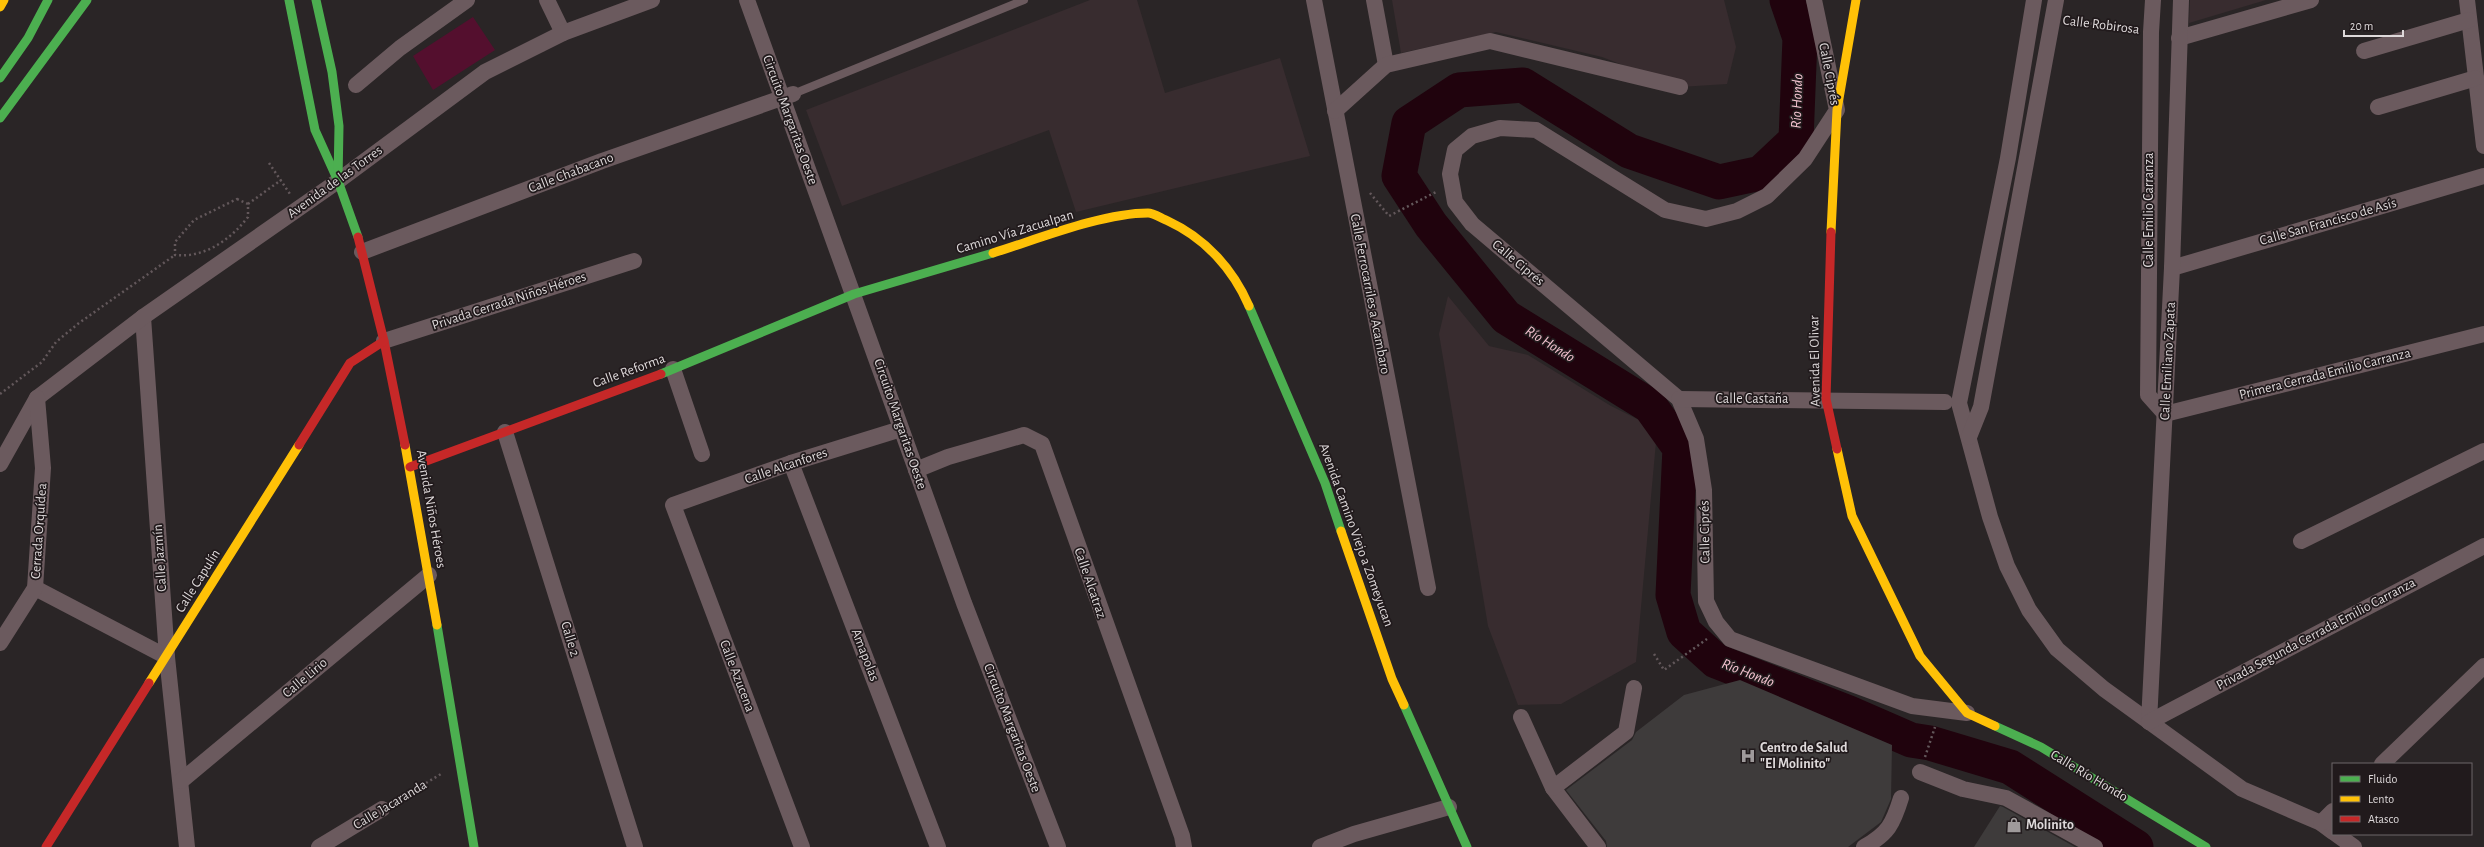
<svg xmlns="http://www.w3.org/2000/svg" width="2484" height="847" viewBox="0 0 2484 847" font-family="'Alegreya Sans',sans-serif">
  <rect width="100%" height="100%" fill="#2a2526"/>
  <g fill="#382c2f">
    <polygon points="1090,0 1137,0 1165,93 1280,58 1310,156 1076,212 1049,130 842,206 806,110"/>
    <polygon points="1392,0 1724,0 1736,47 1727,84 1680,87 1602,57 1496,32 1401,53"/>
    <polygon points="2190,0 2266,0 2189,23"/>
    <polygon points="1448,296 1489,346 1528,355 1611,406 1639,420 1656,442 1636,662 1561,704 1518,705 1488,626 1439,334"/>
  </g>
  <polygon fill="#540f2e" points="473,17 495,50 433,90 413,56"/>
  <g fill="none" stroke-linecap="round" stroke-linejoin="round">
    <polyline stroke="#20030d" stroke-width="35" points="1787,0 1800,38 1796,140 1761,173 1719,182 1629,151 1523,85 1459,90 1409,123 1399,176 1431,225 1506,317 1650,406 1680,448 1673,595 1684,632 1716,661 1849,713 1911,740 1930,743 2010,767 2136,847"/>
  </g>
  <g fill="#3e3b3b">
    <polygon points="1740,680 1892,745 1891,799 1881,822 1848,847 1607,847 1606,841 1566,790 1632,740 1636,732 1684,695"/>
    <polygon points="2000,806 2003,807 2075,847 1974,847"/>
  </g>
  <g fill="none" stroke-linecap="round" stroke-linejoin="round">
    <g stroke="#63585b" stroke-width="2.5" stroke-dasharray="2 3" stroke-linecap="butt">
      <polyline points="2070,21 2134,29"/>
      <polyline points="269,163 290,194"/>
      <polyline points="1370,193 1389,216 1436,192"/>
      <path d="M237,199L248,204V217C230,240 205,258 175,255V242L194,220Z"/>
      <polyline points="248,204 281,180"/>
      <polyline points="0,394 42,362 56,342 79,323 175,255"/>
      <polyline points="1654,654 1664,670 1707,639"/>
      <polyline points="1925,757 1935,727"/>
      <polyline points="396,801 441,774"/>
    </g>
    <polyline stroke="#6b5a5e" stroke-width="8" points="793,94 1024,0"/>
    <g stroke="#6b5a5e" stroke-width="16">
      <polyline points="547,0 563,33"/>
      <polyline points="747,0 964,603 1058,847"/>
      <polyline points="1314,0 1428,588"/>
      <polyline points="1374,0 1386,65"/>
      <polyline points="1814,0 1837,110 1805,159 1767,196 1737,211 1706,219 1665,210 1536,130 1500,128 1472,136 1455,150 1450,174 1455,202 1472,224 1679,399 1696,439 1704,490 1706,601 1716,622 1730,639 1912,706 1967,713"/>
      <polyline points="2034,0 2008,158 1959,403 1990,517 2007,566 2029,610 2057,649 2104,689 2242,789 2321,823 2333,832"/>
      <polyline points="2153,0 2151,32 2148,395 2165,414 2484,334"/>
      <polyline points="2467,0 2484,146"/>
      <polyline points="2179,38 2311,0"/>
      <polyline points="2364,51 2469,20"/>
      <polyline points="356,85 400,48 467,0"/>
      <polyline points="2378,107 2476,78"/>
      <polyline points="1335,111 1386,65 1490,41 1680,87"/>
      <polyline points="362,252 602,161 793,94"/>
      <polyline points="2172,268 2484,176"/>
      <polyline points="143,317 167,657 187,847"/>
      <polyline points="384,341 634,261"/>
      <polyline points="673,369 702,454"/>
      <polyline points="1679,399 1945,402"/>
      <polyline points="505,432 635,847"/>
      <polyline points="1969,437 1981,407 2056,0"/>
      <polyline points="791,463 938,847"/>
      <polyline points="0,464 37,398 143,317 338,181 485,72 563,33 652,0"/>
      <polyline points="916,470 948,457 1024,435 1042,444 1182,836 1184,847"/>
      <polyline points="2301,541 2484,451"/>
      <polyline points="35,588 167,657"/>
      <polyline points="0,643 35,588 43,468 37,398"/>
      <polyline points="1521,717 1553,788 1598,847"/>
      <polyline points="2149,722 2172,268 2181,0"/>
      <polyline points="2149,722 2484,546"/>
      <polyline points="2382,764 2484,666"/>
      <polyline points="1920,772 1963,789 2006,798 2095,847"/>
      <polyline points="181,781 429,575"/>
      <polyline points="1553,788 1626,732 1634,688"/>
      <polyline points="2321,823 2333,811"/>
      <polyline points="2336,834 2354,847"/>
      <polyline points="319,847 382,809"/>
      <polyline points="802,847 673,505 791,463 901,429"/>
      <polyline points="1320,847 1354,834 1449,807"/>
      <path d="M1864,847C1888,834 1893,824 1901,798"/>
    </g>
    <g stroke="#4caf50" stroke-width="9">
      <polyline points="289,0 315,130 338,181 358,237"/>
      <polyline points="316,0 332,72 339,126 338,181"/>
      <polyline points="0,78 28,38 48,0"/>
      <polyline points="0,118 87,0"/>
      <polyline points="1249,306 1325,483 1341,531"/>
      <polyline points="661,374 854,294 993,253"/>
      <polyline points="437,625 474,847"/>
      <polyline points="1404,705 1467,847"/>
      <polyline points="1995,726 2041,747 2206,847"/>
    </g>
    <g stroke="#ffc107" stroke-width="9">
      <polyline points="0,7 4,0"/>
      <polyline points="1831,232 1837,110 1856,0"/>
      <path d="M993,253C1038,239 1103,213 1148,213C1154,213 1162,219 1168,221C1205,238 1233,269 1249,306"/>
      <polyline points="405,445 437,625"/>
      <polyline points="1837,449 1852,516 1920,656 1967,713 1995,726"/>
      <polyline points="1341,531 1392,679 1404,705"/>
      <polyline points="149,683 299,445"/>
    </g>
    <g stroke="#c62828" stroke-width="9">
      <polyline points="1831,232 1826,399 1837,449"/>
      <polyline points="358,237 384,341 405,445"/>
      <polyline points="299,445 350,363 384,341"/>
      <polyline points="410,467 661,374"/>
      <polyline points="46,847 149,683"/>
    </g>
  </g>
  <defs>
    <g id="hospital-bare" transform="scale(1.2)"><path d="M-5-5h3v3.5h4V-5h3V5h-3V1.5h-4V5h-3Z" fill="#9f9a9b" stroke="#211a1c" stroke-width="2.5" paint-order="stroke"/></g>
    <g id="shop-bare" transform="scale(1.2)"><path d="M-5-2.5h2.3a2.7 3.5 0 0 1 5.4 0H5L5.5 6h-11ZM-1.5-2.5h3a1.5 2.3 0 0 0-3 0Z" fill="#9f9a9b" stroke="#211a1c" stroke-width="2.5" paint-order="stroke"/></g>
  </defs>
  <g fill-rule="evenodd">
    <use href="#hospital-bare" x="1748" y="756"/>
    <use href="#shop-bare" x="2014" y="825"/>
  </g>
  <g text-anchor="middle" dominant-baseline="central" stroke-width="3.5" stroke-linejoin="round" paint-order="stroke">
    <g font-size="14" fill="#ded9da" stroke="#211a1c">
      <text transform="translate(2101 25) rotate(7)">Calle Robirosa</text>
      <text transform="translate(1829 74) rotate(79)">Calle Ciprés</text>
      <text transform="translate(790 120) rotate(70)">Circuito Margaritas Oeste</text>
      <text transform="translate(571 173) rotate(-21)">Calle Chabacano</text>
      <text transform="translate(335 182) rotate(-36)">Avenida de las Torres</text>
      <text transform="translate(2149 210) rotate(-90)">Calle Emilio Carranza</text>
      <text transform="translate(2328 222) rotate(-16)">Calle San Francisco de Asís</text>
      <text transform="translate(1015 232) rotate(-17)">Camino Vía Zacualpan</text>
      <text transform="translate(1518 263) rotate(40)">Calle Ciprés</text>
      <text transform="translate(1370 294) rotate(79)">Calle Ferrocarriles a Acambaro</text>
      <text transform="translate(509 301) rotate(-18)">Privada Cerrada Niños Héroes</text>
      <text transform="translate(1815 361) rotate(-91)">Avenida El Olivar</text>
      <text transform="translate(2168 361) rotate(-87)">Calle Emiliano Zapata</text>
      <text transform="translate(629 371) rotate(-20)">Calle Reforma</text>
      <text transform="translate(2325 374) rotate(-14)">Primera Cerrada Emilio Carranza</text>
      <text x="1752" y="399">Calle Castaña</text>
      <text transform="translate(900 424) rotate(71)">Circuito Margaritas Oeste</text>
      <text transform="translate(786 466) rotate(-19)">Calle Alcanfores</text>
      <text transform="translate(431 509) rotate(80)">Avenida Niños Héroes</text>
      <text transform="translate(39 531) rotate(-86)">Cerrada Orquídea</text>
      <text transform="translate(1705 532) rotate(-91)">Calle Ciprés</text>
      <text transform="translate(1356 535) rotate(70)">Avenida Camino Viejo a Zomeyucan</text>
      <text transform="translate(160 558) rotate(-94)">Calle Jazmín</text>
      <text transform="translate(198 581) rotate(-58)">Calle Capulín</text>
      <text transform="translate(1090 583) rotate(71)">Calle Alcatraz</text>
      <text transform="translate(2316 634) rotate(-28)">Privada Segunda Cerrada Emilio Carranza</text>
      <text transform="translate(570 639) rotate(73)">Calle 2</text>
      <text transform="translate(865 655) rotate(69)">Amapolas</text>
      <text transform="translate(737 676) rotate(69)">Calle Azucena</text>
      <text transform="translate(305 678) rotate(-40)">Calle Lirio</text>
      <text transform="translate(1012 728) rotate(69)">Circuito Margaritas Oeste</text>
      <text transform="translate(2089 776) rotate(31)">Calle Río Hondo</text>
      <text transform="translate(390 805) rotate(-31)">Calle Jacaranda</text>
    </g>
    <g font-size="14" font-weight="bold" fill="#ded9da" stroke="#211a1c" text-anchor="start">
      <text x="1760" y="748">Centro de Salud<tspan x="1760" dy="16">"El Molinito"</tspan></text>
      <text x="2026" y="825">Molinito</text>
    </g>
    <g font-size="15" font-style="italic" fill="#f5c4d1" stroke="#211a1c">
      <text transform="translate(1797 101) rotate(-88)">Río Hondo</text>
      <text transform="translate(1550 344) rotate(32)">Río Hondo</text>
      <text transform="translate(1748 673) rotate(21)">Río Hondo</text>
    </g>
  </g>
  <rect x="2332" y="763" width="140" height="72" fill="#211a1c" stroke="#6d6668"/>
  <rect x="2340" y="776" width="20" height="6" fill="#4caf50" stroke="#6d6668"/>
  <text x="2368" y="783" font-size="12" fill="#ded9da">Fluido</text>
  <rect x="2340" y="796" width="20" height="6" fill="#ffc107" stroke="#6d6668"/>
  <text x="2368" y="803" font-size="12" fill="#ded9da">Lento</text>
  <rect x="2340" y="816" width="20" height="6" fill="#c62828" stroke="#6d6668"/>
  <text x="2368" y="823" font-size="12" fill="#ded9da">Atasco</text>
  <path d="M2344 30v6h59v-6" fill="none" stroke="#ded9da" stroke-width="2"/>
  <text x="2350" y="30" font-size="12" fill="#ded9da" stroke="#211a1c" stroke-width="3" paint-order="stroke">20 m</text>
</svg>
